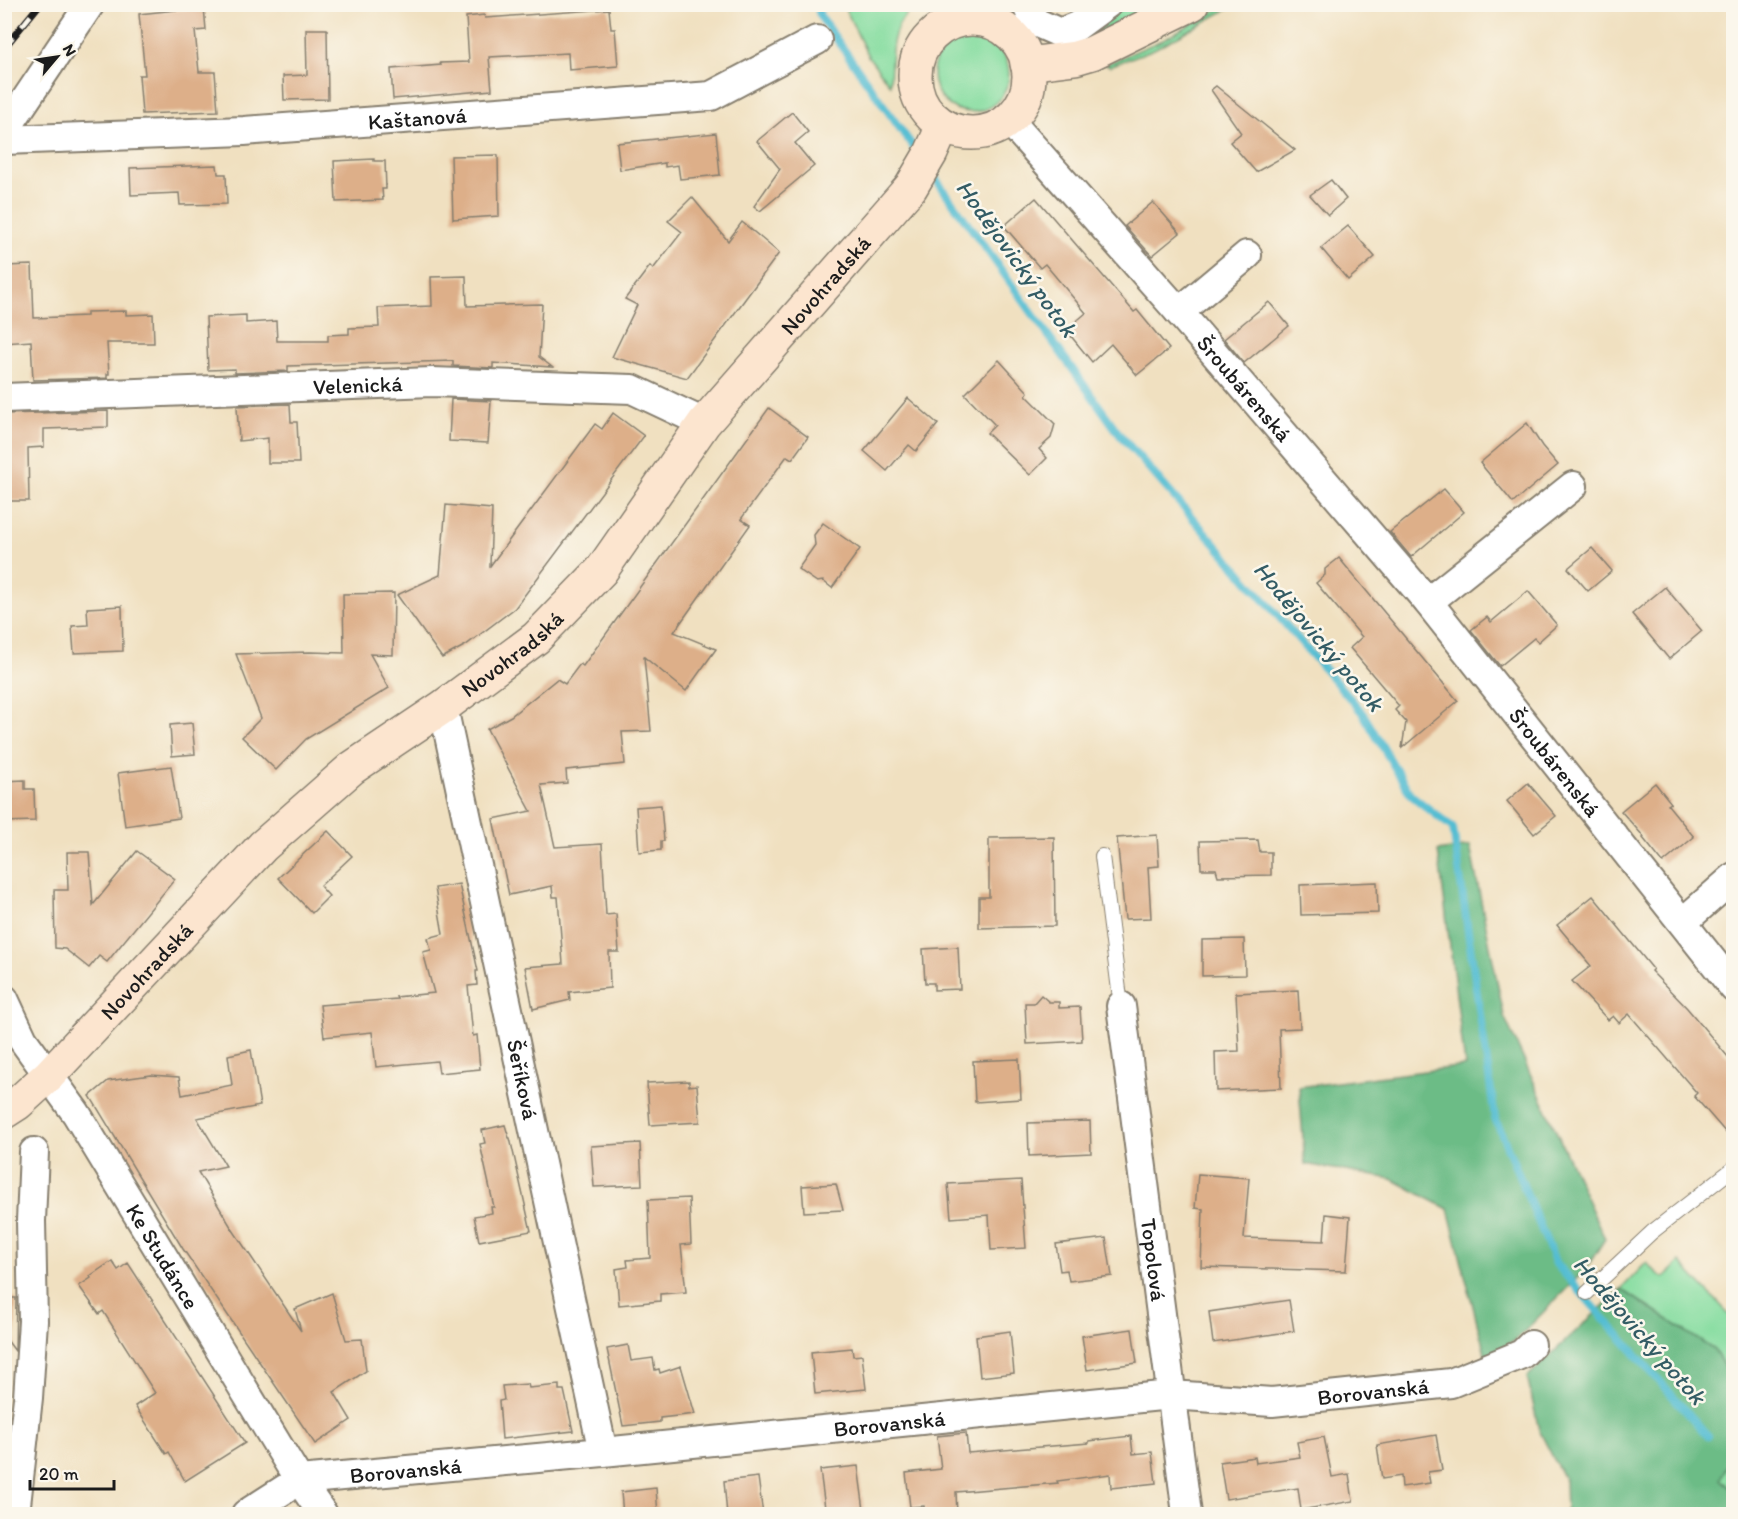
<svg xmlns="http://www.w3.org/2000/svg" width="1738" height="1519" viewBox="0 0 1738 1519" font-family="Itim,sans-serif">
  <rect width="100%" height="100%" fill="#fbf7ec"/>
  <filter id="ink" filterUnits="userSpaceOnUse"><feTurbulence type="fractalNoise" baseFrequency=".0167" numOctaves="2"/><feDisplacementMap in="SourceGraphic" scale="12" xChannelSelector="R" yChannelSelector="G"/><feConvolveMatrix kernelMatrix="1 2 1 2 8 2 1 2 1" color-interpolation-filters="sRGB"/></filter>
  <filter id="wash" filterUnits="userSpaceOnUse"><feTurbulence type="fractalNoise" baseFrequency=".008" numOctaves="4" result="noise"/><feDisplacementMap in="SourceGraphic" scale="24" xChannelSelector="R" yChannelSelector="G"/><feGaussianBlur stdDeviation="1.35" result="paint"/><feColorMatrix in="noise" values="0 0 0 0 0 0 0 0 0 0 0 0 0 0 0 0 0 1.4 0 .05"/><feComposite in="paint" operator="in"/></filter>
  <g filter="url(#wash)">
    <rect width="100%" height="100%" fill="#f0e0c0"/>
    <g fill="#86dda0" stroke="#517c5e" stroke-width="1.5">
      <path d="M846,5H916C888,26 892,54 890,85L868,56L846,10Z"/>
      <polygon points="1124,5 1153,5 1106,29 1093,35 1094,26"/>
      <polygon points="1226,5 1235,5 1154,49 1110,66 1106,64 1158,42"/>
      <circle cx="971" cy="74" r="38"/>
      <polygon points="1680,1262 1733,1318 1733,1381 1714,1350 1621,1289 1646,1263 1663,1278"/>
      <polygon points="1733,1452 1733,1491 1721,1479"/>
    </g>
    <g fill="#6cbc86" stroke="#446c51" stroke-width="1.5">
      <polygon points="1470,846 1504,1016 1605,1239 1585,1270 1516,1340 1486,1357 1448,1209 1392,1179 1305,1164 1299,1087 1465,1066 1438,851"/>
      <polygon points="1621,1289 1714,1350 1733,1381 1733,1452 1721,1479 1733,1491 1733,1514 1566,1514 1565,1481 1539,1430 1527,1377"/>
    </g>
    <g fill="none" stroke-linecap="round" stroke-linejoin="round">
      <g stroke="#55bdd2" stroke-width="8">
        <polyline points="817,4 820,16 921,158"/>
        <polyline points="930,171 1120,435 1362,712 1411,795 1453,828 1495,1118 1556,1264 1708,1436"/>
      </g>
    </g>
    <g id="blocks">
      <g fill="#ddaf89">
        <polygon points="204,7 206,30 195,31 199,72 215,72 218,111 142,114 139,75 145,75 139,14"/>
        <polygon points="609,9 611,29 615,29 618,66 569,70 568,53 489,57 492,90 393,99 391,69 441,65 440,63 469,62 466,17 484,15 485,18"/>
        <polygon points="306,29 327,29 328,99 284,100 283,76 307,75"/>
        <polygon points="1216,86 1263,124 1295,150 1256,172 1230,142 1241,133 1211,90"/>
        <polygon points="792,112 808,132 795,143 814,166 760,211 754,206 780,169 757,141"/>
        <polygon points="716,133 720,175 680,179 678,165 665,167 665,163 620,170 617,143"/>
        <polygon points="498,155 499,216 453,219 451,156"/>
        <polygon points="374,159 374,161 385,161 386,189 382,189 383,200 336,202 334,161"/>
        <polygon points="217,165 218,174 226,174 227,204 180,205 179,193 131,195 130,168"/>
        <polygon points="1331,180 1346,199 1328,215 1310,195"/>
        <polygon points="692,197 728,241 742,222 779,253 687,378 612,357 637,305 625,299 650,266 653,269 682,232 668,221"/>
        <polygon points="1036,198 1134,312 1137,310 1169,349 1137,375 1111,344 1092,362 1066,330 1086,313 1045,264 1040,268 1004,226"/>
        <polygon points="1153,202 1180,233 1152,256 1125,226"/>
        <polygon points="1348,226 1375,257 1348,280 1321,248"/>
        <polygon points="32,265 34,318 87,316 87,312 126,311 126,315 153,314 154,343 107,343 109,374 107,374 107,378 33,380 31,341 4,343 4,266"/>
        <polygon points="466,276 467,306 542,304 539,357 552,367 493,363 493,368 453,366 453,361 288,366 288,371 235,373 235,369 208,370 206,317 246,315 246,323 276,321 277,341 328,341 328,335 349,334 349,328 379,327 378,308 432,306 431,277"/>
        <polygon points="1269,302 1289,326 1244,363 1224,339"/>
        <polygon points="999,360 1028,392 1026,395 1055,424 1051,438 1039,449 1047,458 1030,475 987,433 995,425 965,394"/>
        <polygon points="908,398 938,424 916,451 909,445 887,471 864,451"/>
        <polygon points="451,399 491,401 488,443 449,441"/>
        <polygon points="290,404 291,422 297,422 299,463 268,463 268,438 239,441 237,406"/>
        <polygon points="769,408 808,437 792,459 787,456 741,519 750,525 674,632 716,649 686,691 644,657 651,731 622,732 625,764 566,770 567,783 541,785 555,847 602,844 606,915 616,914 619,952 609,952 610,988 569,992 570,1000 533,1009 525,967 563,964 558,897 553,897 552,886 509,895 493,819 531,811 487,729 511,716 557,679 565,684 580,664 583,666"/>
        <polygon points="108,411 108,427 44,429 44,447 28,448 29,501 7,501 4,414"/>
        <polygon points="613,413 644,436 515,608 466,645 442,658 397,595 440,575 446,505 492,509 490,566 595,424 602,429"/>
        <polygon points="1527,423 1542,446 1558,465 1513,503 1480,463"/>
        <polygon points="1444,489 1464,512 1411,557 1390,532"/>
        <polygon points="823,523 860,549 832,588 823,581 817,582 798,569 815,545 814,535"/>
        <polygon points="1592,548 1612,571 1588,591 1568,568"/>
        <polygon points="1339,558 1458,701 1402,748 1406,722 1395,710 1399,706 1350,648 1362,637 1316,583 1325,575 1325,569"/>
        <polygon points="1665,587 1702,631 1669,659 1632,614"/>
        <polygon points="1528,591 1557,625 1538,642 1534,638 1500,666 1471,630 1487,617 1491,622"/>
        <polygon points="394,593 393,655 370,654 389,688 306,739 276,770 242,737 261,718 236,654 310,652 344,653 343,594"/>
        <polygon points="122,606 123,651 74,653 72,626 88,625 87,608"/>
        <polygon points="192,723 195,754 172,756 170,725"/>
        <polygon points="171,766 179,818 125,826 118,773"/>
        <polygon points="25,780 25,789 34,789 35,821 4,822 4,781"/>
        <polygon points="1528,783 1556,816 1534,834 1507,801"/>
        <polygon points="1655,783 1671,803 1668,805 1694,837 1663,863 1643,838 1644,837 1621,811"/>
        <polygon points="661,805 664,841 661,841 661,850 639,852 636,807"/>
        <polygon points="328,831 352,856 320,886 329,896 312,913 278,878"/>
        <polygon points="1157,835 1159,866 1148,867 1151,918 1125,919 1117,838"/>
        <polygon points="1054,837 1055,926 979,928 979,897 989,897 989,838"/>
        <polygon points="1258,840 1260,852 1271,852 1271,875 1218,876 1216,869 1201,869 1200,841"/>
        <polygon points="137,851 175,879 107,962 99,956 89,968 65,949 55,948 54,890 68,890 67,852 89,852 93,905"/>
        <polygon points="1377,882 1378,913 1301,915 1300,885"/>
        <polygon points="459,884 478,971 476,971 477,985 468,986 473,1036 477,1035 480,1069 439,1073 437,1061 376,1067 372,1032 324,1037 320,1005 397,999 396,997 434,993 423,952 431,950 428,938 443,934 435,888"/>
        <polygon points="1593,896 1653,969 1651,971 1687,1008 1734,1064 1734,1142 1694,1096 1697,1093 1629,1014 1619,1023 1613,1016 1608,1020 1572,981 1591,966 1557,925"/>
        <polygon points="1244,939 1245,975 1202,976 1202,940"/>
        <polygon points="958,947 960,989 934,990 934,983 925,983 923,949"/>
        <polygon points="1298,990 1300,1028 1279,1029 1281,1088 1216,1091 1215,1052 1239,1051 1236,993"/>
        <polygon points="1041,995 1049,1002 1059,1002 1059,1008 1080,1007 1082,1041 1027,1044 1025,1003 1034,1003"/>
        <polygon points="251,1050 260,1106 197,1118 226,1166 198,1172 231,1227 301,1331 295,1309 332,1293 346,1340 362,1339 366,1371 334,1392 351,1420 315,1444 183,1249 90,1096 108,1081 151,1075 179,1077 182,1095 232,1085 228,1055"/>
        <polygon points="1019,1059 1021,1099 975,1102 973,1061"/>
        <polygon points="689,1081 689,1086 697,1085 700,1122 650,1125 647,1083"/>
        <polygon points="1090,1121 1091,1153 1029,1156 1028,1123"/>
        <polygon points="505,1125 509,1138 510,1138 531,1231 479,1241 474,1216 492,1213 491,1207 494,1207 480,1144 485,1143 482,1130"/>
        <polygon points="640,1143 642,1185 594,1187 591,1146"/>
        <polygon points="1198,1174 1249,1178 1244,1238 1324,1241 1326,1214 1350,1217 1346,1271 1201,1267 1203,1209 1195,1208"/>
        <polygon points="1021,1180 1026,1248 991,1250 989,1215 951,1218 948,1184"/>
        <polygon points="836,1184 843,1210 804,1212 802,1186"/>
        <polygon points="689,1198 691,1244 681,1245 686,1292 660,1294 660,1301 619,1305 616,1269 628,1267 627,1260 650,1258 648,1200"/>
        <polygon points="1106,1238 1112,1276 1069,1281 1067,1270 1060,1271 1056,1244"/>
        <polygon points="112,1261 118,1270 128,1263 245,1443 185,1481 169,1452 166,1454 135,1406 155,1393 103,1311 99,1314 79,1286 91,1278 90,1276"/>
        <polygon points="4,1298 16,1298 15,1351 4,1336"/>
        <polygon points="1289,1300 1294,1331 1213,1343 1209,1312"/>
        <polygon points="1132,1329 1137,1363 1087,1370 1082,1336"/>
        <polygon points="1010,1331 1014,1373 980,1377 976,1336"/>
        <polygon points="628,1345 631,1361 653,1358 655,1370 659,1369 660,1373 681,1366 695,1414 660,1418 660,1422 623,1426 607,1349"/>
        <polygon points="852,1348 853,1356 862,1355 866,1389 815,1394 811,1352"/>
        <polygon points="528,1384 529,1388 559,1385 559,1390 564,1390 573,1431 502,1439 499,1401 504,1400 502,1386"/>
        <polygon points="966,1433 968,1453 1089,1443 1089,1441 1131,1436 1133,1454 1152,1452 1156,1483 1111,1488 1110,1474 1057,1481 1058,1483 956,1492 957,1515 925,1515 924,1506 910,1507 906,1473 941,1469 937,1436"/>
        <polygon points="1436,1435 1442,1470 1428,1472 1430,1483 1402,1487 1401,1476 1382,1479 1377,1445"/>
        <polygon points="1324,1437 1332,1477 1349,1474 1353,1501 1301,1510 1298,1488 1226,1499 1220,1462 1255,1457 1256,1463 1300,1457 1297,1442"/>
        <polygon points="858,1466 864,1510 828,1515 827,1508 825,1508 820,1470"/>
        <polygon points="758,1477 763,1515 727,1515 724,1481"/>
        <polygon points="656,1488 658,1515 623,1515 621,1492"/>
      </g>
    </g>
  </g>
  <g filter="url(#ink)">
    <use href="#blocks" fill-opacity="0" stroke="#867e6e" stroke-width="1.5"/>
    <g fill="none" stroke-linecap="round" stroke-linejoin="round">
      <g stroke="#867e6e" stroke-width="16">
        <g id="service">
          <polyline points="1102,856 1121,1006"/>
          <polyline points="1587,1293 1652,1232 1734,1168"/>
        </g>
      </g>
      <g stroke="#867e6e" stroke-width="32">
        <g id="minor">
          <polyline points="1026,4 1035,22 1060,33 1077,26 1107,4"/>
          <polyline points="983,20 986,4"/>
          <path id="s1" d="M1009,120L1179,312L1428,602L1734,988"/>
          <polyline points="4,132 90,4"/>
          <path id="s2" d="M4,140L244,131L711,96L817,40"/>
          <polyline points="1179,312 1247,255"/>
          <path id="s3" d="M4,398L432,382L632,389L704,423"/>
          <polyline points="1428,602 1573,486"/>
          <path id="s4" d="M443,707L603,1452"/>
          <polyline points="1683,922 1734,877"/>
          <path id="s5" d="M4,999L23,1040L76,1113L299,1480L323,1514"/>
          <path id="s6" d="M1121,1006L1187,1514"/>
          <polyline points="15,1514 28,1398 33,1321 31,1221 34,1152"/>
          <path id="s7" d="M246,1514L299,1480L603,1452L1171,1395L1272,1402L1451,1383L1522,1354L1531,1345"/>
        </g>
      </g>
      <g stroke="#867e6e" stroke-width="36">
        <g id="secondary">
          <circle cx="972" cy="76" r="57"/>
          <polyline points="1027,64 1075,58 1092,53 1192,4"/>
          <path id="s8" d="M4,1112L18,1103L49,1075L263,846L352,768L443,707L536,638L601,571L704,423L911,187L931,153L943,126"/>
        </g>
      </g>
      <use href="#service" stroke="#fff" stroke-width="14"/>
      <use href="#minor" stroke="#fff" stroke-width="28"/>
      <use href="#secondary" stroke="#fce5cf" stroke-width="33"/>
      <g stroke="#1c1c1c" stroke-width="7">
        <polyline id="rail" points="4,48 40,4"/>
      </g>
      <use href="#rail" stroke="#fbf7ec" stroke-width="4.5" stroke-dasharray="14" stroke-linecap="butt"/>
    </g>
  </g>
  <g text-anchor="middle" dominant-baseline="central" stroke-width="5" stroke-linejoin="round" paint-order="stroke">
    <g font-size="22" fill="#1c1c1c" stroke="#fbf7ec">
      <text stroke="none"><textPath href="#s2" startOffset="414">Kaštanová</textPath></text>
      <text stroke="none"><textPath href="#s8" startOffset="1173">Novohradská</textPath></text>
      <text stroke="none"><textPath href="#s3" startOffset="354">Velenická</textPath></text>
      <text stroke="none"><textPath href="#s1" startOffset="357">Šroubárenská</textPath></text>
      <text stroke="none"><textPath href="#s8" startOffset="687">Novohradská</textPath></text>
      <text stroke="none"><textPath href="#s1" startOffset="843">Šroubárenská</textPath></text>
      <text stroke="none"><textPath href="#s8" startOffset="201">Novohradská</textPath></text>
      <text stroke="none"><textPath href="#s4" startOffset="381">Šeříková</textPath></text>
      <text stroke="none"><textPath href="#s5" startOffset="303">Ke Studánce</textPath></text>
      <text stroke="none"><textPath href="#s6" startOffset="256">Topolová</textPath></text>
      <text stroke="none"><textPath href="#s7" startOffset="1142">Borovanská</textPath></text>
      <text stroke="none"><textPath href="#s7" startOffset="656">Borovanská</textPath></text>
      <text stroke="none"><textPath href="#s7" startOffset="170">Borovanská</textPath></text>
    </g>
    <g font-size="24" font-style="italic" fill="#335c65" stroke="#fbf7ec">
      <text transform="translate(1017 258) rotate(54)">Hodějovický potok</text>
      <text transform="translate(1319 636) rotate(50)">Hodějovický potok</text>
      <text transform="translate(1640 1330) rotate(49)">Hodějovický potok</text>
    </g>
  </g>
  <rect width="1738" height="1519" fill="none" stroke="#fbf7ec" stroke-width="24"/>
  <g transform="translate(57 57) rotate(61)" stroke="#fbf7ec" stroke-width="4.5" paint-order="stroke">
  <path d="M0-4.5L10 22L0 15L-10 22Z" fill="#1c1c1c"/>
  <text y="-9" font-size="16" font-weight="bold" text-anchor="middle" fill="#1c1c1c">N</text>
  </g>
  <path d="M30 1480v9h84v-9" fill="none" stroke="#1c1c1c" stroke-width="3"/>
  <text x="39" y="1480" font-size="18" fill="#1c1c1c" stroke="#fbf7ec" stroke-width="4.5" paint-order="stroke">20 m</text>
</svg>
